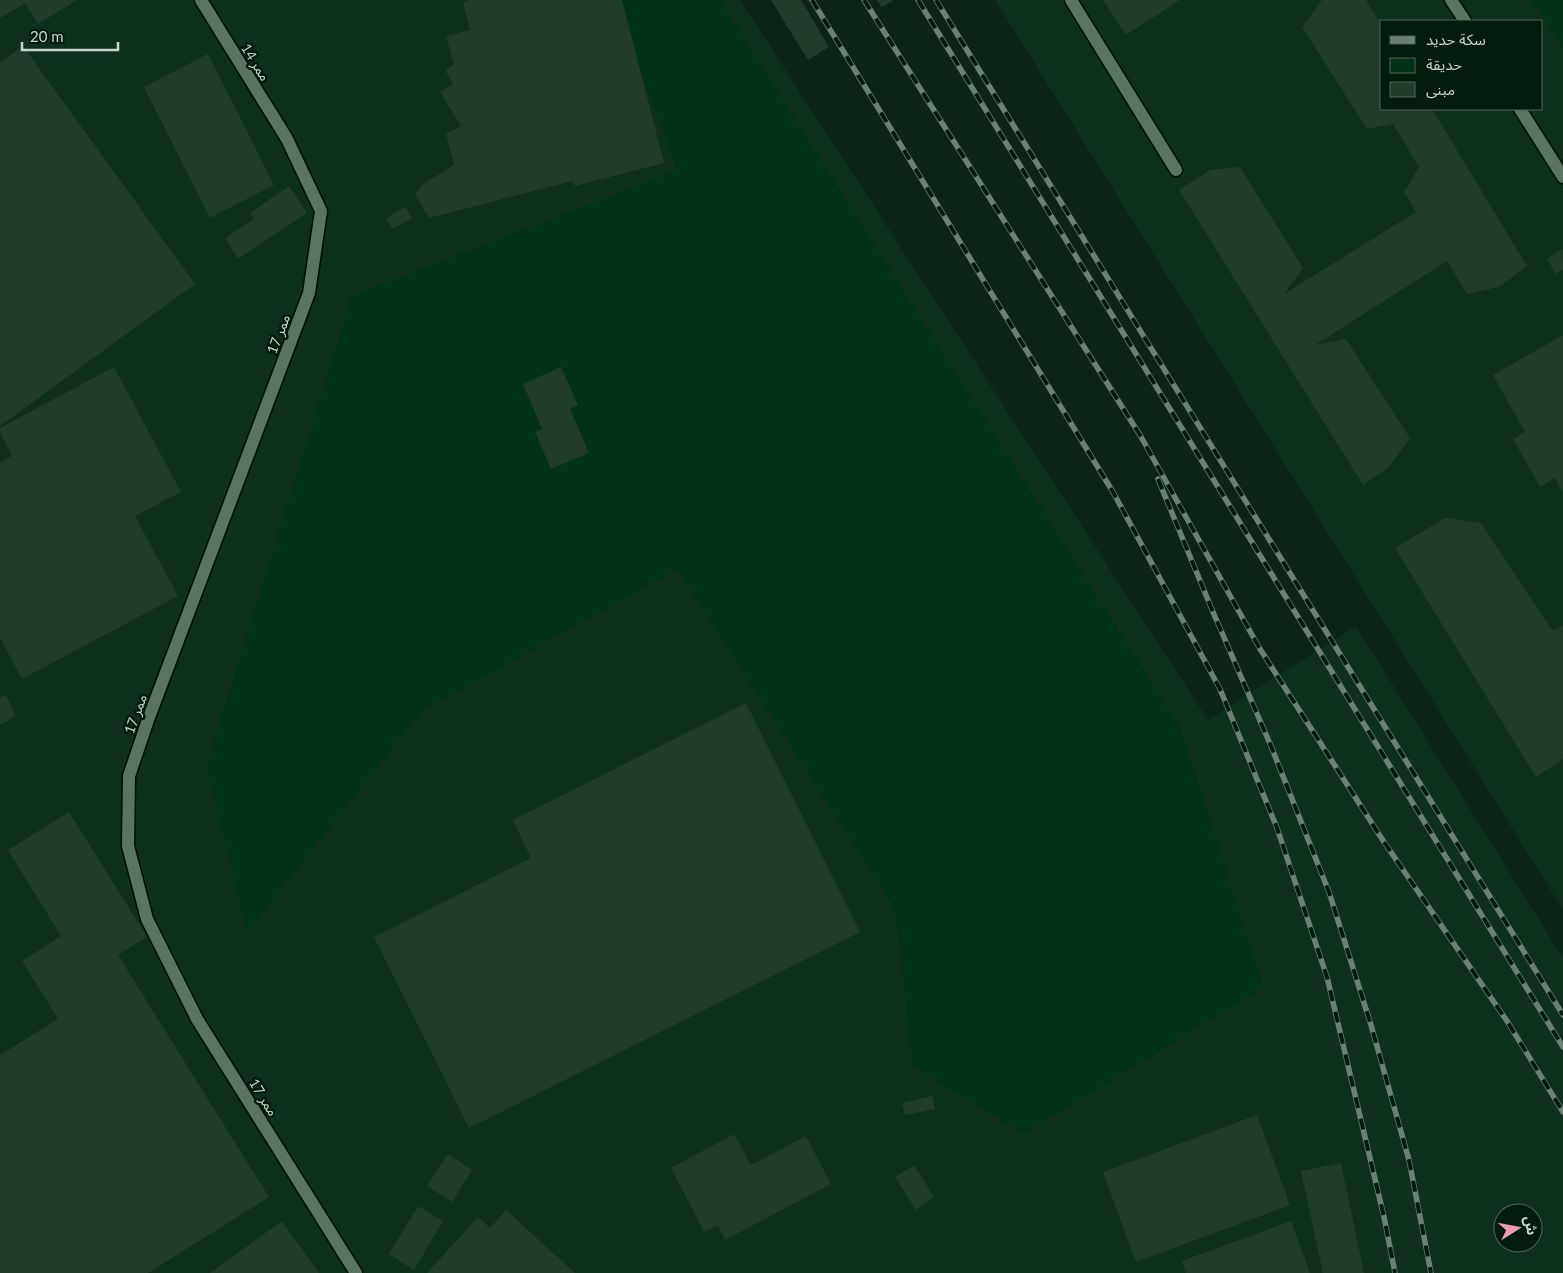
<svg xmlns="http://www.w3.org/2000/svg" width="1563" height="1273" viewBox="0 0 1563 1273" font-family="Lato,'Noto Sans Arabic',sans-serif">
  <rect width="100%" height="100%" fill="#0c2516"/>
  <g fill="#0f301c" fill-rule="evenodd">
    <path d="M0,0H740L1208,720L1356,626L1563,958V1273H0ZM1503,1213H1533V1243H1503Z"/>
    <path d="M995,0H1563V910L1505,817ZM1382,21H1542V109H1382Z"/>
  </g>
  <g fill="#013319">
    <polygon points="615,0 720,0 1180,727 1264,987 1024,1134 913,1067 895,909 677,569 421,712 247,933 206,767 352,296 677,170"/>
    <polygon points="1532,0 1563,0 1563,49"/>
  </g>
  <g fill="#223c2b">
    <polygon points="0,0 77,0 38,24 25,3 0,18"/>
    <polygon points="468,0 622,0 664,163 575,186 572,181 429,218 415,194 423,184 454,165 446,134 461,126 440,92 453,84 445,70 454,65 446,36 470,30 463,3"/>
    <polygon points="771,0 801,0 829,47 808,60"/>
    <polygon points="877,0 894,0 882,7"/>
    <polygon points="1103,0 1180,0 1126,35"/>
    <polygon points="1322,0 1366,0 1382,26 1382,109 1432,109 1527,266 1499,287 1467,294 1447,261 1315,345 1346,339 1410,438 1389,467 1363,485 1179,190 1210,170 1240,167 1303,268 1284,294 1416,212 1404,192 1419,167 1393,124 1367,129 1302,27"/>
    <polygon points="23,46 195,284 0,426 0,63"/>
    <polygon points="208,54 274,185 210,218 144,87"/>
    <polygon points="289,186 307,213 238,259 225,238 254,219 250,213"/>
    <polygon points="405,207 412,218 392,229 386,218"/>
    <polygon points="1562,249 1563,269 1556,274 1547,259"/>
    <polygon points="1563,335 1563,493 1555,478 1540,487 1513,439 1525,432 1493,375"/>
    <polygon points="114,367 181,492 135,516 178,596 22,679 0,638 0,463 12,456 0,433 0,428"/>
    <polygon points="561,367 578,405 570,409 589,453 551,469 535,432 542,429 523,384"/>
    <polygon points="1445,518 1481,523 1552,630 1563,626 1563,759 1536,777 1395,548"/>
    <polygon points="6,695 16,716 0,725 0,698"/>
    <polygon points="746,703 860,932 469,1128 374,937 531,858 513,820"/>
    <polygon points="69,812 147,937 118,955 269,1197 148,1273 0,1273 0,1055 58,1019 22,961 61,936 8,850"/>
    <polygon points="932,1096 935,1109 905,1115 902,1103"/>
    <polygon points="1257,1115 1290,1205 1136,1262 1103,1172"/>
    <polygon points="734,1134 751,1165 806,1136 831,1184 725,1240 718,1225 704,1232 671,1168"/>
    <polygon points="448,1154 472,1170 452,1202 427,1186"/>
    <polygon points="1341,1163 1364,1273 1323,1273 1301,1171"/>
    <polygon points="914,1165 934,1197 916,1210 895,1177"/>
    <polygon points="418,1206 443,1221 414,1270 389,1254"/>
    <polygon points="506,1210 575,1273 427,1273 478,1217 490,1228"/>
    <polygon points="282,1221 319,1273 210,1273"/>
    <polygon points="1291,1221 1310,1273 1186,1273 1182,1261"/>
  </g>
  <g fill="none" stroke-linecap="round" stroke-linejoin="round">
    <g stroke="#000e03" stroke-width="15">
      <g id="service">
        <polyline points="201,0 287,139 321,211 309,293 148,720 129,776 128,846 147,919 197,1019 356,1273"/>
        <polyline points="1071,0 1176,170"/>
        <polyline points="1451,0 1465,21"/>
        <polyline points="1520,109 1563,177"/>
      </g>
    </g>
    <use href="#service" stroke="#597562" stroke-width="12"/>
    <g stroke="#6c8073" stroke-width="5.5">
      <g id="rail">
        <polyline points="812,0 1113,492 1220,689 1277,828 1327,977 1384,1217 1395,1273"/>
        <polyline points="864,0 1140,435 1260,649 1384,842 1507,1021 1563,1112"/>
        <polyline points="918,0 1563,1047"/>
        <polyline points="936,0 1563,1015"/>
        <polyline points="1158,479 1213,612 1271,746 1329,892 1371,1025 1409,1160 1431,1273"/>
      </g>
    </g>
    <use href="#rail" stroke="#031c0d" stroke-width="4" stroke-dasharray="11" stroke-linecap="butt"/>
  </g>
  <g text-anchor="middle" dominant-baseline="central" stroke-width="5" stroke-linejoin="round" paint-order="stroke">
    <g font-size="14" fill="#c8d7cc" stroke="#031c0d">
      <text transform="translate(256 62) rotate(58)">ممر 14</text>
      <text transform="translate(278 334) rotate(-69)">ممر 17</text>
      <text transform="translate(135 714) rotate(-70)">ممر 17</text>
      <text transform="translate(264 1097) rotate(58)">ممر 17</text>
    </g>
  </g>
  <rect x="1380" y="20" width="162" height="90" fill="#031c0d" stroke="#526759"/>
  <rect x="1390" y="36" width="25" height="8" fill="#6c8073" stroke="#526759"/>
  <text x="1426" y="45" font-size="15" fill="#c8d7cc">سكة حديد</text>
  <rect x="1390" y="58" width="25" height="15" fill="#013319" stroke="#526759"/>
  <text x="1426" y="70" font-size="15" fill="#c8d7cc">حديقة</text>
  <rect x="1390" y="82" width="25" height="15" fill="#223c2b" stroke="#526759"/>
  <text x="1426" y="95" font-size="15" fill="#c8d7cc">مبنى</text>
  <g transform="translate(1518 1228) rotate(79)"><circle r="24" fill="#031c0d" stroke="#526759"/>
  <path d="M0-4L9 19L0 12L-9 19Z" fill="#f29aaf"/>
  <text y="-8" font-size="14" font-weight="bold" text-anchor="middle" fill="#c8d7cc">ش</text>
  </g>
  <path d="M22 42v8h96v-8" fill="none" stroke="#c8d7cc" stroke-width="2.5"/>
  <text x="30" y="42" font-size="15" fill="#c8d7cc" stroke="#031c0d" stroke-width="4" paint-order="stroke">20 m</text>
</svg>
